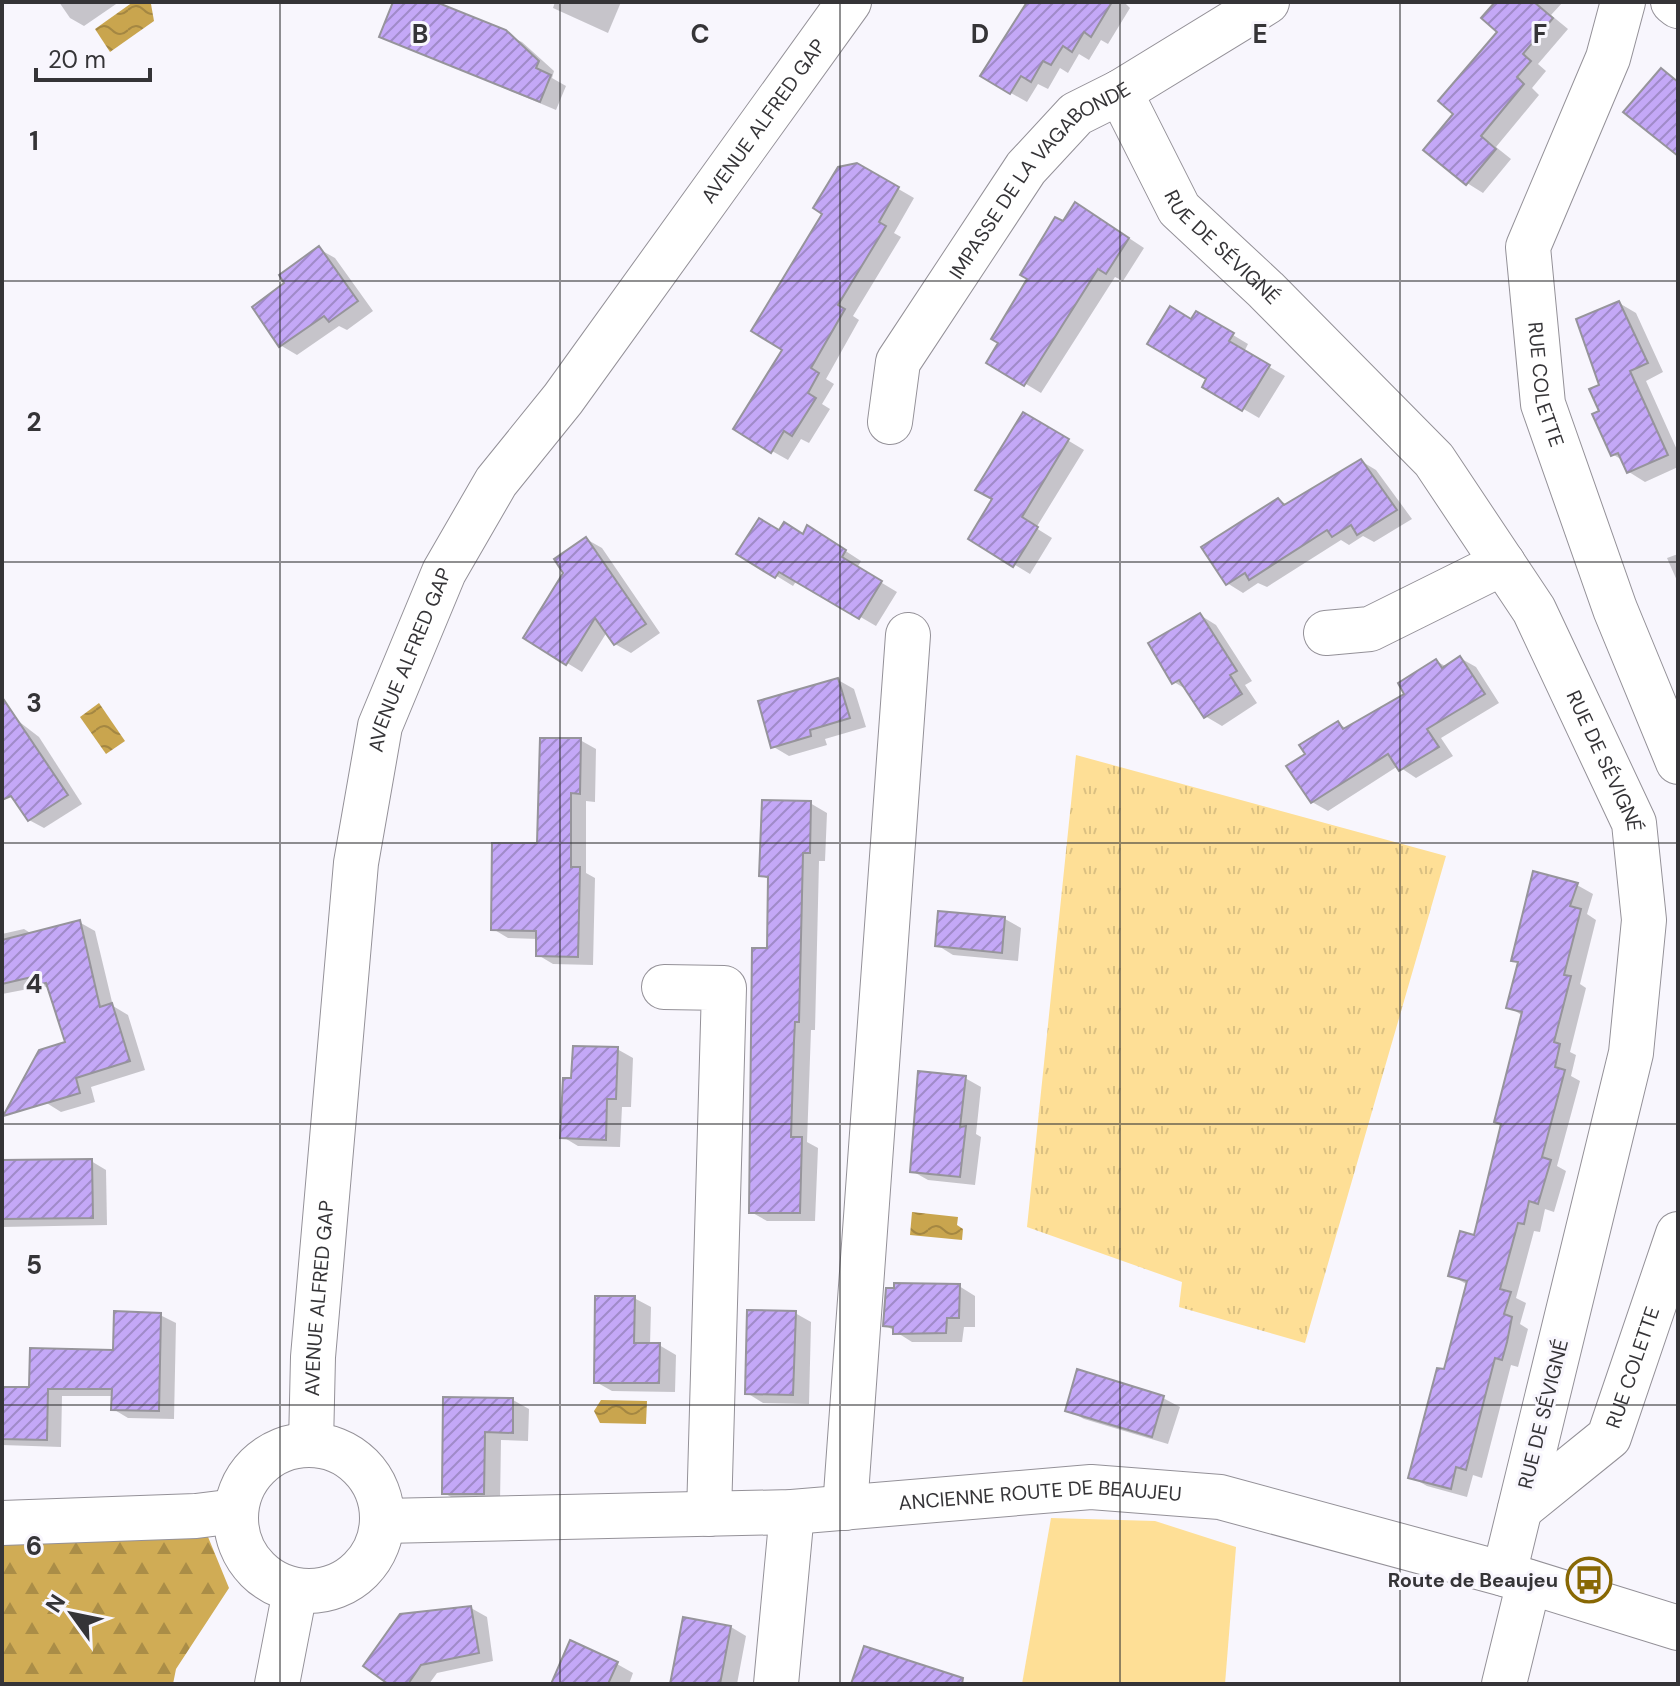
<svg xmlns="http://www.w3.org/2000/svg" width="1680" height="1686" viewBox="0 0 1680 1686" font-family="'DM Sans',sans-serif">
  <defs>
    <pattern id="grass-tufts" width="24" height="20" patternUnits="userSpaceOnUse" patternTransform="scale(2)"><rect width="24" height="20" fill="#fedf96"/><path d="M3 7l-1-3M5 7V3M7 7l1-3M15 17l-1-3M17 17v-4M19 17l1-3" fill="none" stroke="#dac082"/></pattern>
    <pattern id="forest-firs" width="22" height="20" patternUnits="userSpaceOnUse" patternTransform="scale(2)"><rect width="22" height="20" fill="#d0ac55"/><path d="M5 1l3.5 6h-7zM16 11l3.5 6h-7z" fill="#aa8d47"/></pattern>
    <pattern id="water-waves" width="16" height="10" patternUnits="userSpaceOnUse" patternTransform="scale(2)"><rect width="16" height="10" fill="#c9a54e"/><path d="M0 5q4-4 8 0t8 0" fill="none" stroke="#a48742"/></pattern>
    <pattern id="building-hatch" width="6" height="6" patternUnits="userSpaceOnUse" patternTransform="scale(2)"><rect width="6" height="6" fill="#c4a8f7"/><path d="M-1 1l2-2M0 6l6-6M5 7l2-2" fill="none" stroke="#a08ac9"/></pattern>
  </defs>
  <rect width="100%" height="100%" fill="#f8f6fd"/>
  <polygon fill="url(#grass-tufts)" points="1076,755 1446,856 1305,1343 1179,1307 1182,1282 1027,1227"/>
  <polygon fill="url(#forest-firs)" points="206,1532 229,1588 176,1669 173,1684 2,1684 2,1545"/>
  <polygon fill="#fedf96" points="1051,1518 1155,1521 1236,1547 1225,1684 1022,1684"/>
  <g fill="url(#water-waves)">
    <polygon points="133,2 151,4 154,21 110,52 95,29"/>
    <polygon points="99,703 125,741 106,754 80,717"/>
    <polygon points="912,1212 958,1217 957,1225 963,1229 962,1240 910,1235"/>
    <polygon points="601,1400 647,1401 646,1424 600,1423 594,1411"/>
  </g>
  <g fill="#0003">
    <polygon points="59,2 119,2 84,26 70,18"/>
    <polygon points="395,2 430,2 522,42 554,71 552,78 566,86 556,110 381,36"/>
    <polygon points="555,2 621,2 608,33 553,8"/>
    <polygon points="1052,2 1124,2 1130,8 1108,44 1101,40 1089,60 1079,54 1068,73 1060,68 1048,89 1038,84 1027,102 1011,93"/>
    <polygon points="1498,2 1563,2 1551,15 1568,29 1538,64 1546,71 1532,88 1539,95 1496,147 1511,159 1483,193 1467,183 1456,114 1500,31"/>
    <polygon points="857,165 914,198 894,233 901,237 853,316 859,320 826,379 834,384 822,404 830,409 809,443 801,439 788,460 772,451 784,349"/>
    <polygon points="1091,213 1144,248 1123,281 1115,277 1041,393 989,362 1064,224"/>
    <polygon points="319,249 335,258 373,311 347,330 339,326 297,355 280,345 287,284"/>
    <polygon points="1619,303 1636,313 1663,372 1646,381 1678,452 1678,467 1645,482 1629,472 1624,461 1612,454 1602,412 1602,386"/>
    <polygon points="1192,321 1213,323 1248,344 1244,352 1285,376 1259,418 1204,386 1209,379"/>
    <polygon points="1024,414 1084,450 1036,528 1052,538 1030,574 970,538 994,499"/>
    <polygon points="1361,461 1376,470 1412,519 1374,542 1363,536 1349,545 1341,540 1267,587 1258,583 1243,593 1227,583 1279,500 1287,505"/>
    <polygon points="780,532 824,537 861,561 857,568 897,592 876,626 797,580 793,586 739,553"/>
    <polygon points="586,539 602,548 660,633 631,653 615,644 607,632 582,672 526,638"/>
    <polygon points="1678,554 1678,583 1667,558"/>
    <polygon points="1200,615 1216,625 1252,681 1245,685 1257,703 1222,726 1205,716 1189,691 1174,682"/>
    <polygon points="1460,658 1476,667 1499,703 1441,738 1453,756 1416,778 1398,766 1328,811 1312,802 1308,754 1338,723 1347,729 1407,695 1436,661 1447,667"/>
    <polygon points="838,680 854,689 866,727 825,739 827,745 789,756 772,746"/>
    <polygon points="13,717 39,737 82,804 44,828 29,820 2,781 2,724"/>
    <polygon points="580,740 596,749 595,802 586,801 586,873 595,878 593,965 553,964 538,955 538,939 508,938 493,929 539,845"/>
    <polygon points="810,803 827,813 825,861 819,861 815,1030 811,1030 807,1142 818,1148 815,1221 767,1221 751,1212 769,950 770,880 761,875"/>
    <polygon points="1577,885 1593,894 1587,914 1596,920 1580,984 1586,988 1570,1052 1576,1055 1571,1076 1580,1081 1557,1166 1566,1171 1554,1212 1545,1209 1540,1232 1534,1231 1516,1298 1526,1303 1520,1324 1528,1329 1518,1367 1511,1365 1482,1478 1473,1475 1467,1497 1427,1486 1411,1477 1445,1371 1468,1285 1450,1275 1475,1237 1503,1124 1523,1016 1509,1007 1520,963 1514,960"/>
    <polygon points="1005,919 1021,928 1018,961 953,955 937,945"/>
    <polygon points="79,922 95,931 113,1006 128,1015 145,1070 91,1087 95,1102 61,1112 45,1102 68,1043 51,990 44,986 2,994 2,934 24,929 32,934"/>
    <polygon points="617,1049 633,1058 631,1107 622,1107 620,1147 578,1146 563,1137 573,1080"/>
    <polygon points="965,1078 981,1087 976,1134 981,1137 975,1185 928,1180 912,1171"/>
    <polygon points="91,1161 106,1170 107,1225 2,1227 2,1184"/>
    <polygon points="959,1286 975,1296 975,1327 964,1327 962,1342 912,1342 885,1325"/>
    <polygon points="634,1298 651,1307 650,1345 659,1345 676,1355 675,1392 612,1391 596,1382"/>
    <polygon points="795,1313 811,1322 809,1404 763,1403 747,1393"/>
    <polygon points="160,1315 176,1323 174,1419 128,1418 113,1409 113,1396 62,1396 61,1447 2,1445 2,1389 31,1389 115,1352"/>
    <polygon points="1163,1398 1180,1407 1168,1444 1084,1419 1067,1410"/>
    <polygon points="445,1399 513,1400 529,1409 528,1441 501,1440 500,1502 460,1502 444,1493"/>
    <polygon points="471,1608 487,1617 493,1661 437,1673 429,1684 391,1684"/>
    <polygon points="731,1627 746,1636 737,1684 672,1684"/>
    <polygon points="617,1664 633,1673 629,1684 553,1684"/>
  </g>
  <g fill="url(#building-hatch)" stroke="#96949b" stroke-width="2">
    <polygon points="393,2 436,2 506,30 539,61 536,68 551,75 540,102 379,37"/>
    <polygon points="1027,2 1112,2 1091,37 1084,32 1072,52 1063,46 1051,65 1043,61 1031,82 1021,76 1010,94 980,76"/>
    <polygon points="1495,2 1534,2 1553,18 1523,54 1531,61 1517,77 1524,84 1481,136 1496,149 1466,185 1423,150 1453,114 1438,101 1497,32 1481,18"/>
    <polygon points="1661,68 1678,82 1678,156 1623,112"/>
    <polygon points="857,163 899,187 879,222 886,226 838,305 845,309 811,368 819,373 808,393 816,398 792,436 784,431 771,453 733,429 782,350 751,331 822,214 813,208 838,167"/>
    <polygon points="1075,202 1129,238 1106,274 1098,269 1024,386 986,363 998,343 991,339 1027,279 1020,275 1055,217 1063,221"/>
    <polygon points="319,246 358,301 329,322 324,316 279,347 252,307 284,283 279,275"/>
    <polygon points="1619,301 1648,363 1630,371 1668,455 1627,473 1618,453 1611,456 1592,414 1599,411 1589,389 1599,385 1576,319"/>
    <polygon points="1170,306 1191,319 1196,311 1234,333 1229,341 1270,365 1242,411 1202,387 1206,379 1147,344"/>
    <polygon points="1023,412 1069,439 1022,517 1038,527 1013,567 968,539 992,499 975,490"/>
    <polygon points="1361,459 1397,510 1357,535 1351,525 1332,537 1327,530 1249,580 1245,573 1226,585 1201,547 1278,498 1284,505"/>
    <polygon points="759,518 779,530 784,522 803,534 807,525 846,550 842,557 882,581 859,619 779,572 775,578 736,554"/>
    <polygon points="586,537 646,624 614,645 595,618 566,665 523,638 563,573 554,559"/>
    <polygon points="1200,613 1237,671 1230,675 1242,694 1204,718 1179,680 1172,684 1148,643"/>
    <polygon points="1460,656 1485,694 1427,729 1439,747 1399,771 1388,754 1311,803 1286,766 1305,754 1299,745 1338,721 1343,729 1404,694 1398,683 1436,659 1442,668"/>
    <polygon points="838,678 850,718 810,730 811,736 771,748 758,701"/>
    <polygon points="2,697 68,795 28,821 11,796 2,800"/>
    <polygon points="540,738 581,738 580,794 571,793 571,867 580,867 578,957 536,956 536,931 491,930 492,843 537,843"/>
    <polygon points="762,800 811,801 810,853 803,853 799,1022 795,1022 794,1041 791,1137 802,1137 800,1213 749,1213 752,948 767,948 768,877 759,876"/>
    <polygon points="1533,871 1578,883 1570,906 1581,909 1564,975 1571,976 1554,1042 1560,1044 1555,1067 1565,1070 1542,1157 1551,1160 1538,1204 1529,1201 1524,1224 1518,1223 1500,1289 1511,1292 1504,1314 1512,1317 1507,1342 1502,1360 1495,1358 1466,1470 1456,1467 1451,1489 1408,1478 1437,1368 1444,1369 1467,1281 1448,1276 1460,1231 1474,1235 1501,1124 1494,1122 1522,1012 1506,1008 1518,962 1511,961"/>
    <polygon points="938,911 1005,917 1002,953 935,946"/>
    <polygon points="80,920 100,1007 112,1003 130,1061 76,1078 80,1093 3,1116 39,1050 65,1042 46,983 37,985 36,976 2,984 2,940"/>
    <polygon points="573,1046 618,1047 616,1099 607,1099 606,1140 560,1138 563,1078 571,1078"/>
    <polygon points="918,1071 966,1076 960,1127 966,1126 960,1177 910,1172"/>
    <polygon points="92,1159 93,1218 2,1219 2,1160"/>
    <polygon points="894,1283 960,1284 959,1318 947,1318 946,1333 893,1334 893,1327 883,1326 886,1288 894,1288"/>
    <polygon points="595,1296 635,1296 634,1343 660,1343 659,1383 594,1383"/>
    <polygon points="747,1310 796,1311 793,1395 745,1394"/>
    <polygon points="114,1311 161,1313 159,1411 111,1410 112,1389 48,1389 47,1440 2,1439 2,1387 29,1387 30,1348 113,1350"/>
    <polygon points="1077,1369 1164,1396 1152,1437 1065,1411"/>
    <polygon points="443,1397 513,1398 513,1433 485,1432 484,1494 442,1494"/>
    <polygon points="471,1606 479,1653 421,1665 408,1684 388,1684 363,1666 400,1614"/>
    <polygon points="683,1617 731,1626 720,1684 670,1684"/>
    <polygon points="570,1640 618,1662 608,1684 551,1684"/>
    <polygon points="864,1646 963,1678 962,1684 851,1684"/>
  </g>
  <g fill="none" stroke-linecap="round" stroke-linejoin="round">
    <g stroke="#949198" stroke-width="46">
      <g id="minor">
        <path id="s1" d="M1623,2L1608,58L1528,247L1543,404L1615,609L1678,762"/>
        <polyline points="1673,2 1678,6"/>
        <path id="s2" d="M1120,92L1179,209L1266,290L1434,460L1534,610L1634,823L1644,920L1631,1053L1504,1574"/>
        <path id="s3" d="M890,422L898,362L1026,168L1076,114L1120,92L1267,2"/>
        <polyline points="1326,633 1370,629 1503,563"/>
        <polyline points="664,987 724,988 709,1514"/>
        <path id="s4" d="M311,1444L313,1357L356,863L380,726L444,572L496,482L563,399L849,2"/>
        <circle cx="309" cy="1518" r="73"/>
        <polyline points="845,1508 908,635"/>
        <path id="s5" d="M1520,1509L1609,1437L1678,1234"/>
        <path id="s6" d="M383,1521L792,1512L1091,1487L1220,1497L1504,1574L1678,1628"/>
        <polyline points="2,1523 196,1516 236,1511"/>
        <polyline points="277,1684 295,1591"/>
        <polyline points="776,1684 792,1512"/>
        <polyline points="1504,1684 1529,1582"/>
      </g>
    </g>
    <use href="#minor" stroke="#fff" stroke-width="44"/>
  </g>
  <path fill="none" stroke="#353437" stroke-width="2" stroke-opacity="0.55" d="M280,2V1684M560,2V1684M840,2V1684M1120,2V1684M1400,2V1684M2,281H1678M2,562H1678M2,843H1678M2,1124H1678M2,1405H1678"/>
  <defs>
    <g id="bus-ring" transform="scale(2.3)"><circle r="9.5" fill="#f8f6fd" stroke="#886804" stroke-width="1.5"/><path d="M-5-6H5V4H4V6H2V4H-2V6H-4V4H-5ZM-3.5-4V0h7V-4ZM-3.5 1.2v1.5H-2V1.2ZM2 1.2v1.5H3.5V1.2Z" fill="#886804"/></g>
  </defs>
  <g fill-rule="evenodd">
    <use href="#bus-ring" x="1589" y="1580"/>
  </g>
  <g text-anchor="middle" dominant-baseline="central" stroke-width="6" stroke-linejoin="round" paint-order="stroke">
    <g font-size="20" fill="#353437" stroke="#f8f6fd">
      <text stroke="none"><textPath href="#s4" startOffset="1442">AVENUE ALFRED GAP</textPath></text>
      <text stroke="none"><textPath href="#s3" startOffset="294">IMPASSE DE LA VAGABONDE</textPath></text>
      <text stroke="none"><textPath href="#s2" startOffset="188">RUE DE SÉVIGNÉ</textPath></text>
      <text stroke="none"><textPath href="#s1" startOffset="402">RUE COLETTE</textPath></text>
      <text stroke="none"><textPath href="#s4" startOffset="794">AVENUE ALFRED GAP</textPath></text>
      <text stroke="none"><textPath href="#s2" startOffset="836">RUE DE SÉVIGNÉ</textPath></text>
      <text stroke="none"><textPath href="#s4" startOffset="146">AVENUE ALFRED GAP</textPath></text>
      <text stroke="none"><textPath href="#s5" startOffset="188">RUE COLETTE</textPath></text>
      <text transform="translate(1543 1414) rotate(-76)">RUE DE SÉVIGNÉ</text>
      <text stroke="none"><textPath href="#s6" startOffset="658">ANCIENNE ROUTE DE BEAUJEU</textPath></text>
    </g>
    <g font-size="20" font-weight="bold" fill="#353437" stroke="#f8f6fd" text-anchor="end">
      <text x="1558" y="1580">Route de Beaujeu</text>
    </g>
  </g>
  <g font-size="26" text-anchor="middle" font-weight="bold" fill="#353437" stroke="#f8f6fd" stroke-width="6" stroke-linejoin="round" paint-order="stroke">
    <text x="420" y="43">B</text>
    <text x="700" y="43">C</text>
    <text x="980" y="43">D</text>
    <text x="1260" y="43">E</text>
    <text x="1540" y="43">F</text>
    <text x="34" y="150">1</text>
    <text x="34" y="431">2</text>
    <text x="34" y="712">3</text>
    <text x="34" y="993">4</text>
    <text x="34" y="1274">5</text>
    <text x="34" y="1555">6</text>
  </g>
  <rect width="1680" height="1686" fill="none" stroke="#353437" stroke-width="8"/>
  <g transform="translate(72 1614) rotate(303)" stroke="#f8f6fd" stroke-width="6" paint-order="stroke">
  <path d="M0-6L14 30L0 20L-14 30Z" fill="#353437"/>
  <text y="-12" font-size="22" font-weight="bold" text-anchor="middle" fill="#353437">N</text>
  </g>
  <path d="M36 68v12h114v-12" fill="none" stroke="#353437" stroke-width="4"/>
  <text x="48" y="68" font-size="24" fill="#353437" stroke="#f8f6fd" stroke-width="6" paint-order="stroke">20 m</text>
</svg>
